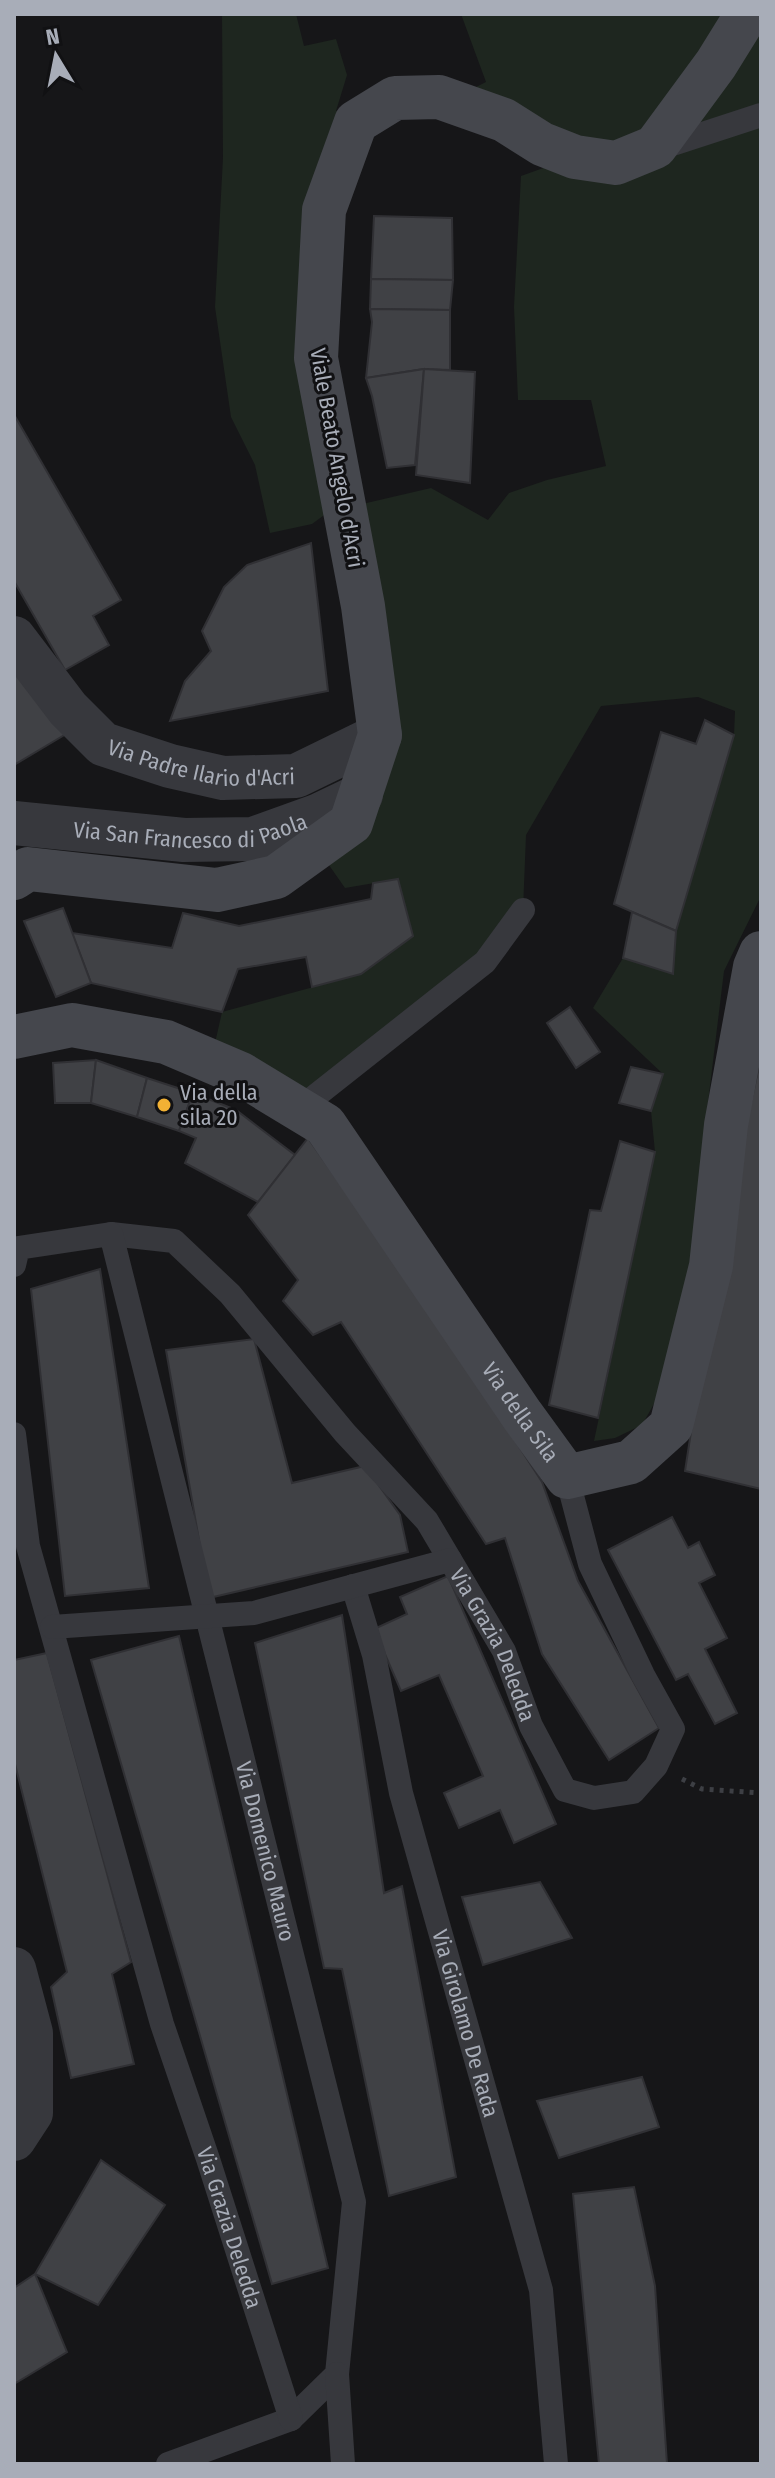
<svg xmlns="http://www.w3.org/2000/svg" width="775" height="2478" viewBox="0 0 775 2478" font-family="'Fira Sans Condensed',sans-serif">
  <rect width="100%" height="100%" fill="#161618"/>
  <polygon fill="#1e261f" points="222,14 296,14 304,46 336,39 347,75 336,111 350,110 317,344 358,505 431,488 488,520 509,493 547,480 606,466 591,400 518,400 514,307 521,176 574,157 476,87 486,82 461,14 761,14 761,896 724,971 706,1119 696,1260 667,1381 642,1425 615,1438 594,1441 655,1152 651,1111 663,1074 593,1008 623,958 673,974 676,931 734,736 735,711 698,697 601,706 526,835 523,910 485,962 299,1109 211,1061 222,1012 361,974 413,936 398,879 345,888 317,848 380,735 342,502 312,524 270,533 255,465 231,417 215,307 223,158"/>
  <g fill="#404145" stroke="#303034" stroke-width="2">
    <polygon points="374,216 452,218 453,280 371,279"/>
    <polygon points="371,279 453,280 450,310 370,309"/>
    <polygon points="370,309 450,310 450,370 424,369 366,378 372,322"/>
    <polygon points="424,369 415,465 387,468 372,396 366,378"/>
    <polygon points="424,369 475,372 470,483 416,475"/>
    <polygon points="16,418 121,600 93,616 109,645 65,670 14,581 14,420"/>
    <polygon points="311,543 328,691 170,721 185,681 211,651 202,631 224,587 247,565"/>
    <polygon points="14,662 66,734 14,765"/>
    <polygon points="705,720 734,735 676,931 614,904 661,732 696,744"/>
    <polygon points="398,879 413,936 361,974 312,987 306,957 238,969 222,1012 91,983 72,933 172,948 183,913 239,926 371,899 373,883"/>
    <polygon points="63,908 91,983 56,997 24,921"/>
    <polygon points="632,912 676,931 673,974 623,958"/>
    <polygon points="570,1007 600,1052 576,1068 547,1023"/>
    <polygon points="761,1057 761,1489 685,1471 720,1243"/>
    <polygon points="96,1060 91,1103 55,1103 53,1063"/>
    <polygon points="96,1060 147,1078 137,1117 91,1103"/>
    <polygon points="631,1067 663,1074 651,1111 619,1103"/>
    <polygon points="147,1078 193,1093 179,1131 137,1117"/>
    <polygon points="193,1093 236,1110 295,1155 258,1202 185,1163 196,1138 179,1131"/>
    <polygon points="308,1138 449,1338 542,1482 578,1581 659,1728 609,1760 542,1654 505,1538 486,1544 341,1322 313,1335 283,1301 298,1280 248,1215"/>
    <polygon points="620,1141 655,1152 598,1418 549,1405 590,1210 601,1211"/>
    <polygon points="100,1269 149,1588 65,1596 31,1289"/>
    <polygon points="254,1339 292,1483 365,1466 400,1515 408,1552 209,1598 166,1350"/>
    <polygon points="672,1517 688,1548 699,1542 715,1575 699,1583 727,1638 705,1649 737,1713 715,1724 688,1674 676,1680 608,1550"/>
    <polygon points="448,1576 556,1824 514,1843 500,1810 459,1828 444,1793 483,1776 439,1675 401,1691 374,1629 407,1614 400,1597"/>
    <polygon points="342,1615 384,1893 402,1886 456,2177 389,2196 342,1969 324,1968 255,1643"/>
    <polygon points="179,1636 328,2268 272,2284 91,1660"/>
    <polygon points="47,1653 131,1962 112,1974 134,2064 71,2078 51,1987 67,1972 14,1760 14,1660"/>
    <polygon points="540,1882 572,1938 483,1965 462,1897"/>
    <polygon points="642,2077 659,2127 559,2158 537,2101"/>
    <polygon points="101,2160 165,2205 98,2305 35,2274"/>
    <polygon points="634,2187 655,2286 667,2464 599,2464 573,2194"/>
    <polygon points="35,2274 67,2352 14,2384 14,2288"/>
  </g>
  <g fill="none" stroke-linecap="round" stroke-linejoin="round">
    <polyline stroke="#3d3f44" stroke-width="5" stroke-dasharray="4 6" stroke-linecap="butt" points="682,1779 702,1789 761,1793"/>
    <g stroke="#37383d" stroke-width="24">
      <polyline points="660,148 761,115"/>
      <polyline points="299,1109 485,962 523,910"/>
      <path id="s1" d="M111,1234L174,1241L230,1294L345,1433L427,1521L504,1651L531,1726L565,1790L594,1798L633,1792L656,1766L673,1729L643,1675L590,1564L567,1477"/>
      <path id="s2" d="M14,1265L18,1248L111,1234L354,2202L337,2374L291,2419L168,2464"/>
      <path id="s3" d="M14,1434L28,1546L162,2024L208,2159L291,2419"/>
      <path id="s4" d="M353,1586L374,1655L401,1793L541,2290L556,2464"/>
      <polyline points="52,1627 254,1613 450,1560"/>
      <polyline points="337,2374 343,2464"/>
    </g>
    <g stroke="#37383d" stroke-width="44">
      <path id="s5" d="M14,638L68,709L103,744L170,766L223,778L296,776L380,735"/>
      <path id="s6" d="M14,823L184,840L253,839L317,816L361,795"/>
    </g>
    <polyline stroke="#37383d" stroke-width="44" points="14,1969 31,2033 31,2113 14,2139"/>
    <g stroke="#45474d" stroke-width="44">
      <polyline points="14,878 28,869 217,890 276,877 351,823 380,735 363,606 316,358 324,210 356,122 395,98 439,97 504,120 542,144 575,157 616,163 655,147 716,64 747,14"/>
      <path id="s7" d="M14,1037L72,1025L166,1042L241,1074L325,1125L522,1415L567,1477L631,1462L671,1426L711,1266L726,1125L755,967L761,953"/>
    </g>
  </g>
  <circle fill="#f2b134" stroke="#111113" stroke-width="3" cx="164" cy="1105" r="8"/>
  <g text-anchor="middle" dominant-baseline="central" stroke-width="6" stroke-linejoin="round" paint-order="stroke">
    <g font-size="22" fill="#a8adb8" stroke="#111113">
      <text transform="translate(337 458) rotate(80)">Viale Beato Angelo d'Acri</text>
      <text stroke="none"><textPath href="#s5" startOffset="240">Via Padre Ilario d'Acri</textPath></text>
      <text stroke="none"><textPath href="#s6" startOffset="178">Via San Francesco di Paola</textPath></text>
      <text stroke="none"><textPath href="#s7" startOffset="682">Via della Sila</textPath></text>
      <text stroke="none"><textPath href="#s1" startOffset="582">Via Grazia Deledda</textPath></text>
      <text stroke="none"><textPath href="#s2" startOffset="748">Via Domenico Mauro</textPath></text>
      <text stroke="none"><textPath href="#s4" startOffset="452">Via Girolamo De Rada</textPath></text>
      <text stroke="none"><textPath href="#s3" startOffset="824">Via Grazia Deledda</textPath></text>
    </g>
    <g font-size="22" fill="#a8adb8" stroke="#111113" text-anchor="start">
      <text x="180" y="1092">Via della<tspan x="180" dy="25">sila 20</tspan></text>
    </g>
  </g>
  <rect width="775" height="2478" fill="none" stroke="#a8adb8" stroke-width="32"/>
  <g transform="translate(56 56) rotate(350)" stroke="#111113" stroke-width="6" paint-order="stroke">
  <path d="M0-6L14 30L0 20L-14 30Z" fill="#a8adb8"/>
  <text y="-12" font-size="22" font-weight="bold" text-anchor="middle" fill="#a8adb8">N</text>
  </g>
</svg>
